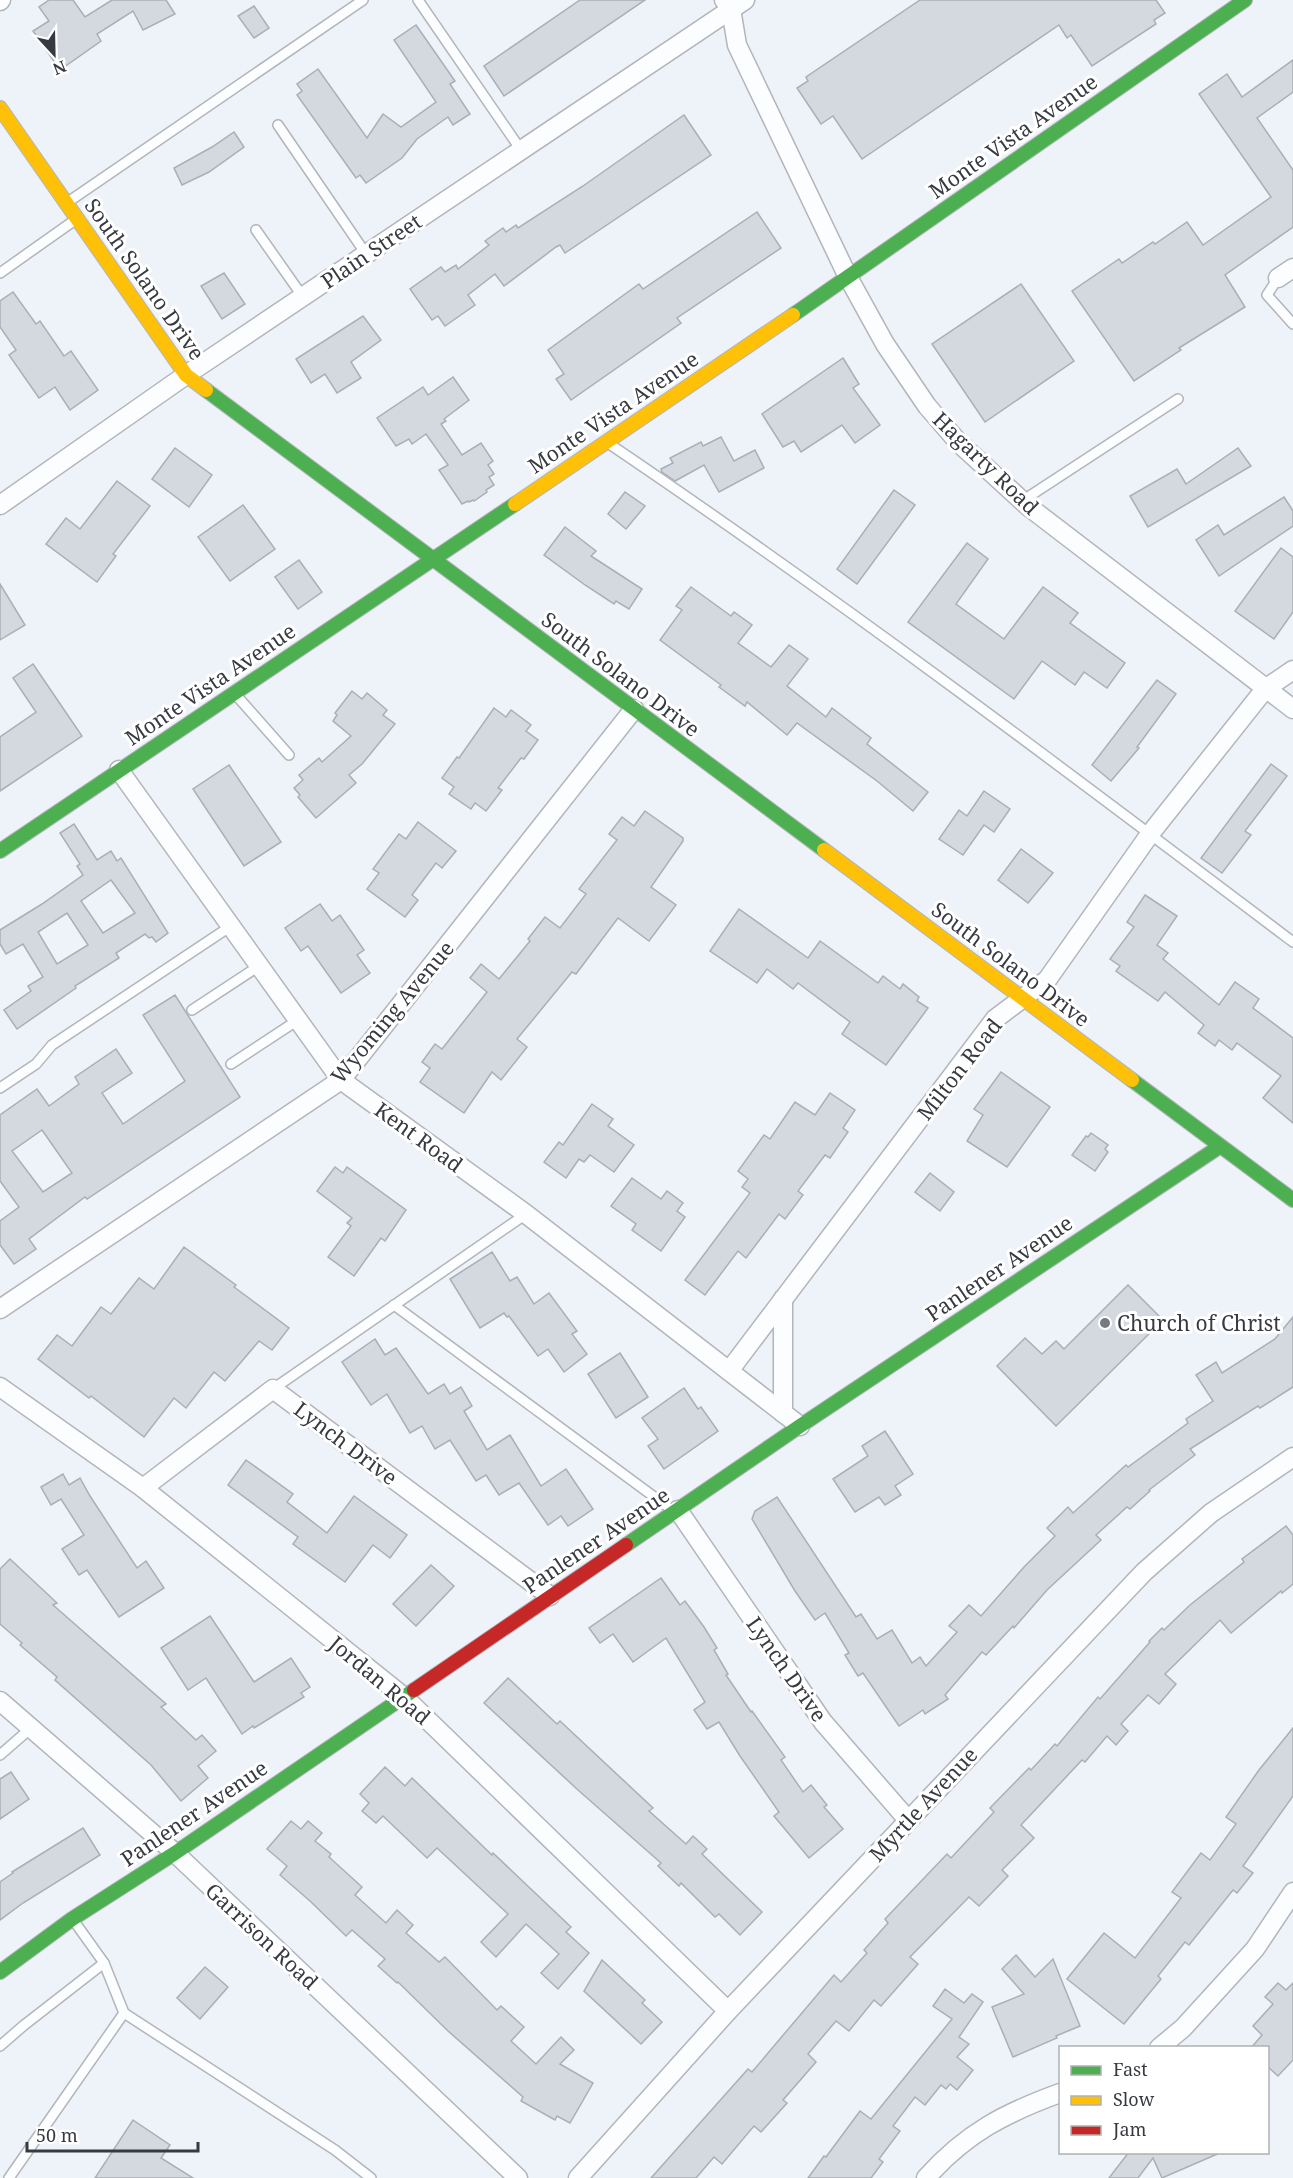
<svg xmlns="http://www.w3.org/2000/svg" width="1293" height="2178" viewBox="0 0 1293 2178" font-family="'Noto Serif',serif">
  <rect width="100%" height="100%" fill="#eef2f9"/>
  <g fill="#d4d9df" stroke="#aaafb5" stroke-width="1.5" fill-rule="evenodd">
    <polygon points="49,0 73,0 85,17 112,0 166,0 175,14 143,30 133,11 97,34 101,41 60,70 33,31 49,21 39,7"/>
    <polygon points="580,0 645,0 504,96 484,66"/>
    <polygon points="920,0 1156,0 1165,13 1154,20 1156,24 1092,66 1071,35 1067,38 1059,25 862,159 833,116 821,124 797,88 808,81 806,77"/>
    <polygon points="254,6 269,28 254,38 238,16"/>
    <polygon points="416,25 455,81 450,84 470,114 453,125 448,117 417,139 402,158 366,183 360,175 356,178 297,95 302,91 297,84 318,69 367,138 383,114 401,127 436,102 394,40"/>
    <polygon points="1293,60 1293,92 1257,118 1293,170 1293,227 1225,275 1245,307 1179,348 1181,350 1134,381 1072,291 1119,259 1122,263 1153,242 1155,244 1187,222 1203,245 1271,197 1199,94 1227,74 1242,97"/>
    <polygon points="684,115 711,155 565,253 560,245 556,247 504,286 495,274 468,295 475,305 445,326 438,316 432,320 410,289 441,267 445,272 456,265 458,269 489,245 485,241 503,228 506,232 516,225 518,228 583,186"/>
    <polygon points="234,132 244,147 209,172 182,185 174,168 212,147"/>
    <polygon points="757,212 781,248 677,318 681,323 571,400 556,379 564,374 548,350 639,284 643,289"/>
    <polygon points="224,273 245,304 222,319 201,286"/>
    <polygon points="1021,284 1074,361 985,422 932,344"/>
    <polygon points="13,292 36,324 40,321 64,356 71,351 98,390 70,410 55,387 39,398 9,355 16,350 0,327 0,301"/>
    <polygon points="363,316 381,340 351,362 361,378 337,393 325,374 311,383 296,359"/>
    <polygon points="843,358 859,384 853,388 880,425 855,443 842,425 801,452 794,441 783,447 762,414"/>
    <polygon points="453,377 469,400 444,419 446,421 441,424 462,455 481,443 493,461 488,465 494,474 489,477 494,485 486,490 487,492 474,501 473,500 469,502 468,501 462,504 439,470 448,465 426,434 412,444 409,439 396,446 377,418 423,387 428,395"/>
    <polygon points="721,437 734,461 755,450 764,468 719,492 704,465 675,481 662,472 661,469 673,463 670,458 701,442 703,446"/>
    <polygon points="175,448 212,475 189,507 152,479"/>
    <polygon points="1238,448 1251,466 1148,527 1130,496 1177,469 1186,484"/>
    <polygon points="117,481 150,506 113,554 116,556 97,582 46,544 66,518 80,529"/>
    <polygon points="894,490 915,505 857,584 837,569"/>
    <polygon points="625,492 645,506 626,529 608,514"/>
    <polygon points="1284,497 1293,511 1293,526 1219,576 1196,540 1218,525 1224,535"/>
    <polygon points="243,505 275,549 230,581 198,537"/>
    <polygon points="565,527 596,551 591,556 642,589 629,609 616,601 614,604 585,585 544,555"/>
    <polygon points="967,543 988,559 956,604 1004,639 1043,587 1078,613 1070,623 1125,663 1107,688 1084,672 1075,685 1042,661 1014,699 908,622"/>
    <polygon points="1281,548 1293,557 1293,612 1274,639 1235,611"/>
    <polygon points="299,560 322,592 298,609 275,577"/>
    <polygon points="0,584 25,625 0,640"/>
    <polygon points="691,587 731,616 734,612 752,625 738,643 771,667 789,645 808,659 787,686 826,717 832,708 871,738 867,744 928,792 913,811 877,781 797,723 787,735 747,702 745,706 719,687 721,685 660,640 682,610 676,606"/>
    <polygon points="33,664 82,736 0,791 0,737 36,712 13,678"/>
    <polygon points="1157,680 1176,694 1137,747 1139,748 1111,781 1092,765"/>
    <polygon points="352,691 362,699 367,693 387,710 383,715 395,724 362,764 349,775 356,783 316,818 298,797 300,795 294,788 303,780 299,775 319,758 322,762 351,736 333,721 337,715 335,713"/>
    <polygon points="494,708 506,717 511,710 531,725 526,731 538,740 524,759 521,758 498,788 502,790 486,811 475,803 471,809 449,794 454,787 442,778 457,757 459,758"/>
    <polygon points="1271,764 1287,776 1245,831 1251,835 1222,873 1201,858"/>
    <polygon points="229,765 281,842 244,866 193,789"/>
    <polygon points="984,791 1010,809 994,832 984,825 963,855 939,839 959,810 967,816"/>
    <polygon points="645,811 683,838 683,841 651,887 676,905 649,941 618,918 576,974 572,972 517,1039 527,1047 501,1080 492,1072 464,1113 420,1082 430,1068 422,1062 435,1044 442,1049 487,992 470,978 481,964 499,979 530,941 528,939 545,917 560,928 586,894 579,889 617,840 609,834 622,817 634,826"/>
    <polygon points="418,822 456,851 442,868 436,863 412,895 418,900 405,917 367,889 379,873 373,869 399,834 406,839"/>
    <path d="M74,824L97,860L111,851L117,861L121,858L168,933L156,942L152,937L149,938L145,934L116,953L119,958L75,986L76,988L17,1029L4,1010L31,991L28,986L43,977L23,944L6,954L0,944V930L42,904L83,875L77,866L80,864L60,833ZM111,880L135,913L103,933L81,901ZM67,913L88,945L57,964L38,932Z"/>
    <polygon points="1021,849 1053,873 1028,903 998,880"/>
    <polygon points="1145,895 1177,916 1157,945 1168,953 1163,959 1219,1005 1235,982 1259,999 1253,1008 1293,1038 1293,1123 1263,1098 1281,1076 1237,1043 1232,1050 1219,1040 1215,1046 1198,1033 1204,1025 1165,992 1158,1001 1116,971 1120,966 1110,959 1134,927 1127,922"/>
    <polygon points="320,904 332,921 340,915 364,950 357,955 370,973 341,993 308,946 301,951 285,928"/>
    <polygon points="739,909 808,958 820,941 878,983 883,976 900,989 903,984 919,997 917,1001 928,1008 886,1065 842,1034 850,1022 798,983 793,989 767,969 757,983 710,951"/>
    <path d="M175,995L240,1097L87,1199L85,1197L29,1239L36,1249L14,1264L0,1245V1221L19,1207L0,1181V1115L37,1089L49,1106L79,1084L75,1077L116,1049L132,1073L102,1093L123,1124L185,1081L143,1015ZM42,1130L72,1173L43,1192L12,1151Z"/>
    <polygon points="1001,1072 1050,1107 1007,1167 967,1141 983,1115 974,1109"/>
    <polygon points="830,1093 855,1110 843,1128 848,1132 830,1158 825,1155 798,1191 803,1195 785,1219 779,1214 746,1258 738,1251 705,1295 685,1280 750,1193 742,1187 748,1179 738,1171 764,1135 770,1139 795,1102 815,1115"/>
    <polygon points="592,1104 613,1119 608,1126 634,1145 614,1172 590,1155 584,1162 579,1159 566,1178 544,1162 559,1142 563,1145"/>
    <polygon points="1091,1133 1108,1145 1105,1149 1108,1152 1095,1171 1072,1155 1086,1136 1088,1137"/>
    <polygon points="335,1167 343,1173 347,1167 406,1210 385,1241 381,1238 354,1276 328,1257 351,1226 347,1223 352,1218 317,1191"/>
    <polygon points="930,1173 954,1192 940,1211 915,1192"/>
    <polygon points="632,1178 661,1199 667,1191 683,1203 677,1211 685,1217 661,1251 632,1230 636,1224 611,1206"/>
    <polygon points="184,1247 236,1285 234,1287 289,1328 272,1350 259,1341 225,1381 214,1372 186,1408 174,1398 144,1437 91,1396 89,1398 38,1359 57,1335 72,1346 101,1307 111,1314 139,1278 154,1289"/>
    <polygon points="492,1252 510,1281 517,1277 534,1304 549,1293 577,1331 572,1334 587,1354 564,1372 548,1349 538,1356 509,1316 507,1317 504,1313 480,1328 450,1279"/>
    <polygon points="1128,1285 1163,1320 1056,1426 997,1366 1025,1338 1042,1354 1056,1341 1064,1349"/>
    <polygon points="1293,1317 1293,1387 1260,1408 1258,1406 1190,1449 1195,1455 1149,1490 1150,1491 1130,1509 1127,1507 1096,1535 1101,1540 1047,1590 1014,1628 1013,1626 986,1655 982,1652 945,1695 948,1699 925,1714 923,1710 899,1726 863,1673 858,1676 845,1655 849,1653 825,1613 815,1620 795,1591 752,1519 755,1511 777,1497 856,1617 861,1614 877,1639 892,1630 912,1663 920,1657 926,1666 957,1632 949,1626 969,1605 981,1616 1024,1567 1055,1536 1047,1528 1068,1507 1073,1513 1126,1465 1128,1467 1188,1423 1186,1419 1213,1401 1196,1375 1216,1362 1222,1373 1275,1339"/>
    <polygon points="375,1339 385,1355 396,1348 428,1394 444,1384 450,1394 461,1387 472,1406 464,1411 487,1450 510,1435 541,1486 566,1469 593,1509 568,1526 561,1516 548,1525 519,1483 499,1495 486,1475 476,1481 450,1440 435,1449 422,1426 410,1433 387,1394 371,1405 342,1362"/>
    <polygon points="620,1353 648,1397 616,1418 588,1374"/>
    <polygon points="684,1388 698,1409 701,1407 718,1431 664,1469 648,1446 658,1439 642,1418"/>
    <polygon points="885,1431 913,1474 895,1486 901,1495 885,1505 879,1497 855,1512 833,1479 868,1456 862,1446"/>
    <polygon points="246,1460 293,1494 287,1502 327,1533 354,1496 407,1535 390,1558 373,1545 345,1582 293,1544 298,1537 228,1485"/>
    <polygon points="63,1474 69,1485 80,1478 90,1496 137,1568 146,1561 164,1588 119,1617 87,1570 79,1575 62,1549 84,1535 61,1499 51,1505 41,1487"/>
    <polygon points="1286,1526 1293,1535 1293,1584 1282,1593 1281,1591 1231,1633 1220,1620 1165,1674 1176,1684 1159,1704 1148,1695 1121,1724 1128,1731 1116,1745 1107,1736 1085,1762 1082,1760 1021,1825 1034,1838 1002,1870 1008,1876 979,1906 969,1897 910,1957 918,1964 881,2006 874,2000 849,2031 836,2021 808,2054 816,2062 783,2100 787,2103 761,2132 754,2126 722,2164 714,2157 696,2178 651,2178 748,2069 752,2072 834,1975 841,1982 867,1953 864,1950 888,1923 885,1919 947,1854 951,1858 994,1812 990,1808 1029,1768 1031,1770 1055,1744 1057,1746 1098,1697 1100,1699 1150,1642 1149,1641 1162,1628 1164,1630 1190,1605 1244,1562 1242,1559"/>
    <polygon points="10,1559 57,1603 53,1605 166,1704 161,1707 196,1740 202,1735 216,1751 198,1766 208,1778 181,1801 151,1765 55,1680 57,1677 20,1645 22,1643 0,1624 0,1569"/>
    <polygon points="431,1565 454,1586 416,1626 393,1604"/>
    <polygon points="661,1578 680,1605 685,1601 704,1627 717,1648 714,1650 728,1674 726,1675 751,1712 752,1711 785,1757 781,1760 803,1792 811,1785 827,1805 824,1807 843,1829 809,1858 774,1816 779,1812 740,1756 719,1722 707,1729 694,1710 705,1702 666,1638 633,1662 613,1634 600,1643 589,1628"/>
    <polygon points="210,1616 254,1682 291,1658 310,1687 301,1693 304,1697 254,1728 253,1726 242,1734 206,1678 188,1690 161,1648"/>
    <polygon points="508,1678 557,1724 560,1721 653,1808 649,1811 686,1844 693,1836 707,1849 702,1854 762,1912 740,1935 719,1914 715,1917 681,1883 679,1886 658,1866 661,1863 578,1790 484,1703"/>
    <polygon points="1293,1728 1293,1796 1243,1866 1253,1873 1237,1893 1233,1890 1189,1945 1185,1942 1158,1976 1161,1979 1124,2024 1067,1979 1104,1933 1135,1958 1181,1898 1172,1892 1201,1853 1210,1860 1236,1824 1226,1817 1259,1770"/>
    <polygon points="385,1767 405,1786 412,1778 492,1855 493,1853 571,1927 566,1932 589,1953 558,1989 541,1973 559,1954 526,1924 496,1957 481,1942 508,1914 437,1848 427,1858 383,1816 376,1823 362,1811 369,1803 360,1794"/>
    <polygon points="11,1772 29,1799 0,1819 0,1779"/>
    <polygon points="291,1821 301,1829 308,1821 322,1833 315,1841 331,1854 329,1857 362,1887 355,1895 386,1923 397,1910 413,1925 406,1933 439,1962 445,1957 497,2010 501,2006 524,2027 511,2041 536,2064 561,2037 574,2050 560,2064 593,2083 570,2123 557,2116 555,2120 521,2101 523,2097 448,2031 398,1982 397,1983 378,1966 385,1959 352,1930 346,1936 310,1901 280,1875 287,1866 267,1849"/>
    <polygon points="83,1828 100,1855 23,1903 0,1920 0,1882 13,1873 12,1872"/>
    <polygon points="1016,1955 1035,1977 1053,1959 1080,2026 1056,2036 1057,2038 1013,2057 992,2007 1024,1994 1002,1969"/>
    <polygon points="602,1960 645,2000 642,2003 662,2022 641,2044 584,1991"/>
    <polygon points="205,1967 228,1987 200,2019 177,1998"/>
    <polygon points="1278,1983 1286,1990 1293,1983 1293,2060 1278,2076 1268,2067 1268,2048 1251,2048 1262,2035 1253,2026 1273,2004 1265,1997"/>
    <polygon points="945,1989 964,2003 972,1994 983,2002 959,2037 969,2044 957,2057 973,2070 957,2090 950,2084 946,2089 941,2085 925,2105 915,2097 893,2126 900,2131 879,2159 883,2162 871,2178 808,2178 824,2156 826,2157 860,2111 871,2119 952,2019 933,2006"/>
    <polygon points="133,2120 170,2145 161,2158 193,2178 95,2178"/>
    <polygon points="1129,2152 1222,2152 1162,2178 1153,2158 1138,2178 1109,2178"/>
  </g>
  <g fill="none" stroke-linecap="round" stroke-linejoin="round">
    <g stroke="#b2b5bb" stroke-width="12">
      <g id="lane">
        <polyline points="418,0 521,150"/>
        <polyline points="278,125 366,254"/>
        <polyline points="68,202 363,0"/>
        <polyline points="256,230 303,297"/>
        <polyline points="0,273 75,220"/>
        <polyline points="1278,278 1267,295 1293,324"/>
        <path d="M608,443C842,601 1068,772 1293,942"/>
        <polyline points="1022,501 1178,399"/>
        <polyline points="236,695 289,755"/>
        <polyline points="192,1010 259,966"/>
        <polyline points="231,1064 298,1020"/>
        <polyline points="0,1088 36,1064 52,1045 231,926"/>
        <polyline points="394,1305 672,1510"/>
        <polyline points="273,1389 526,1214"/>
        <polyline points="0,1755 31,1728"/>
        <polyline points="74,1921 104,1963 124,2013 335,2150 371,2178"/>
        <polyline points="0,2046 23,2026 104,1963"/>
        <polyline points="9,2178 124,2013"/>
      </g>
    </g>
    <g stroke="#b2b5bb" stroke-width="21">
      <g id="street">
        <polyline points="724,0 731,9 737,45 848,277 885,344 927,406 959,443 1029,507 1293,709"/>
        <polyline points="0,1 1,0"/>
        <polyline points="1278,278 1293,268"/>
        <polyline points="0,505 186,375 745,0"/>
        <polyline points="119,770 341,1080 526,1214 800,1426"/>
        <polyline points="0,1309 341,1080 634,709"/>
        <polyline points="729,1371 995,1019 1047,980 1150,834 1265,689 1293,670"/>
        <polyline points="0,1387 143,1488 404,1697 728,2011"/>
        <polyline points="783,1413 783,1299"/>
        <polyline points="143,1488 273,1389 550,1596"/>
        <polyline points="678,1510 823,1722 908,1820"/>
        <polyline points="0,1701 175,1853 518,2178"/>
        <polyline points="1159,2048 1183,2028 1255,1949 1293,1892"/>
        <polyline points="578,2178 728,2011 1144,1572 1211,1513 1293,1457"/>
        <path d="M926,2178C966,2133 1005,2113 1060,2093"/>
      </g>
    </g>
    <g stroke="#b2b5bb" stroke-width="16">
      <g id="fast">
        <polyline points="793,315 1245,0"/>
        <polyline points="206,390 824,850"/>
        <polyline points="0,851 515,504"/>
        <polyline points="1132,1080 1293,1200"/>
        <polyline points="626,1545 800,1426 1219,1147"/>
        <polyline points="0,1972 72,1919 175,1853 414,1690"/>
      </g>
    </g>
    <g stroke="#b2b5bb" stroke-width="16">
      <g id="slow">
        <polyline points="0,108 186,375 206,390"/>
        <polyline points="515,504 793,315"/>
        <polyline points="824,850 1132,1080"/>
      </g>
    </g>
    <g stroke="#b2b5bb" stroke-width="16">
      <polyline id="jam" points="414,1690 626,1545"/>
    </g>
    <use href="#lane" stroke="#fcfdfe" stroke-width="9"/>
    <use href="#street" stroke="#fcfdfe" stroke-width="18"/>
    <use href="#fast" stroke="#4caf50" stroke-width="14"/>
    <use href="#slow" stroke="#ffc107" stroke-width="14"/>
    <use href="#jam" stroke="#c62828" stroke-width="14"/>
  </g>
  <circle fill="#777b81" stroke="#fff" stroke-width="2" cx="1105" cy="1323" r="6"/>
  <g text-anchor="middle" dominant-baseline="central" stroke-width="6" stroke-linejoin="round" paint-order="stroke">
    <g font-size="21" fill="#373b41" stroke="#fff">
      <text transform="translate(1013 136) rotate(-35)">Monte Vista Avenue</text>
      <text transform="translate(371 251) rotate(-34)">Plain Street</text>
      <text transform="translate(145 279) rotate(55)">South Solano Drive</text>
      <text transform="translate(613 412) rotate(-34)">Monte Vista Avenue</text>
      <text transform="translate(986 463) rotate(44)">Hagarty Road</text>
      <text transform="translate(621 674) rotate(37)">South Solano Drive</text>
      <text transform="translate(210 684) rotate(-34)">Monte Vista Avenue</text>
      <text transform="translate(1011 964) rotate(37)">South Solano Drive</text>
      <text transform="translate(392 1012) rotate(-50)">Wyoming Avenue</text>
      <text transform="translate(959 1069) rotate(-52)">Milton Road</text>
      <text transform="translate(419 1137) rotate(36)">Kent Road</text>
      <text transform="translate(999 1268) rotate(-34)">Panlener Avenue</text>
      <text transform="translate(346 1443) rotate(37)">Lynch Drive</text>
      <text transform="translate(596 1540) rotate(-34)">Panlener Avenue</text>
      <text transform="translate(787 1669) rotate(55)">Lynch Drive</text>
      <text transform="translate(380 1680) rotate(40)">Jordan Road</text>
      <text transform="translate(923 1804) rotate(-47)">Myrtle Avenue</text>
      <text transform="translate(194 1813) rotate(-34)">Panlener Avenue</text>
      <text transform="translate(262 1936) rotate(43)">Garrison Road</text>
    </g>
    <g font-size="21" fill="#373b41" stroke="#fff" text-anchor="start">
      <text x="1117" y="1323">Church of Christ</text>
    </g>
  </g>
  <rect x="1059" y="2046" width="210" height="108" fill="#ffffff" stroke="#afb1b3" stroke-width="1.5"/>
  <rect x="1071" y="2066" width="30" height="9" fill="#4caf50" stroke="#afb1b3" stroke-width="1.5"/>
  <text x="1113" y="2076" font-size="18" fill="#373b41">Fast</text>
  <rect x="1071" y="2096" width="30" height="9" fill="#ffc107" stroke="#afb1b3" stroke-width="1.5"/>
  <text x="1113" y="2106" font-size="18" fill="#373b41">Slow</text>
  <rect x="1071" y="2126" width="30" height="9" fill="#c62828" stroke="#afb1b3" stroke-width="1.5"/>
  <text x="1113" y="2136" font-size="18" fill="#373b41">Jam</text>
  <g transform="translate(54 54) rotate(158)" stroke="#ffffff" stroke-width="4.5" paint-order="stroke">
  <path d="M0-4.5L10 22L0 15L-10 22Z" fill="#373b41"/>
  <text y="-9" font-size="16" font-weight="bold" text-anchor="middle" fill="#373b41">N</text>
  </g>
  <path d="M27 2142v9h171v-9" fill="none" stroke="#373b41" stroke-width="3"/>
  <text x="36" y="2142" font-size="18" fill="#373b41" stroke="#ffffff" stroke-width="4.5" paint-order="stroke">50 m</text>
</svg>
